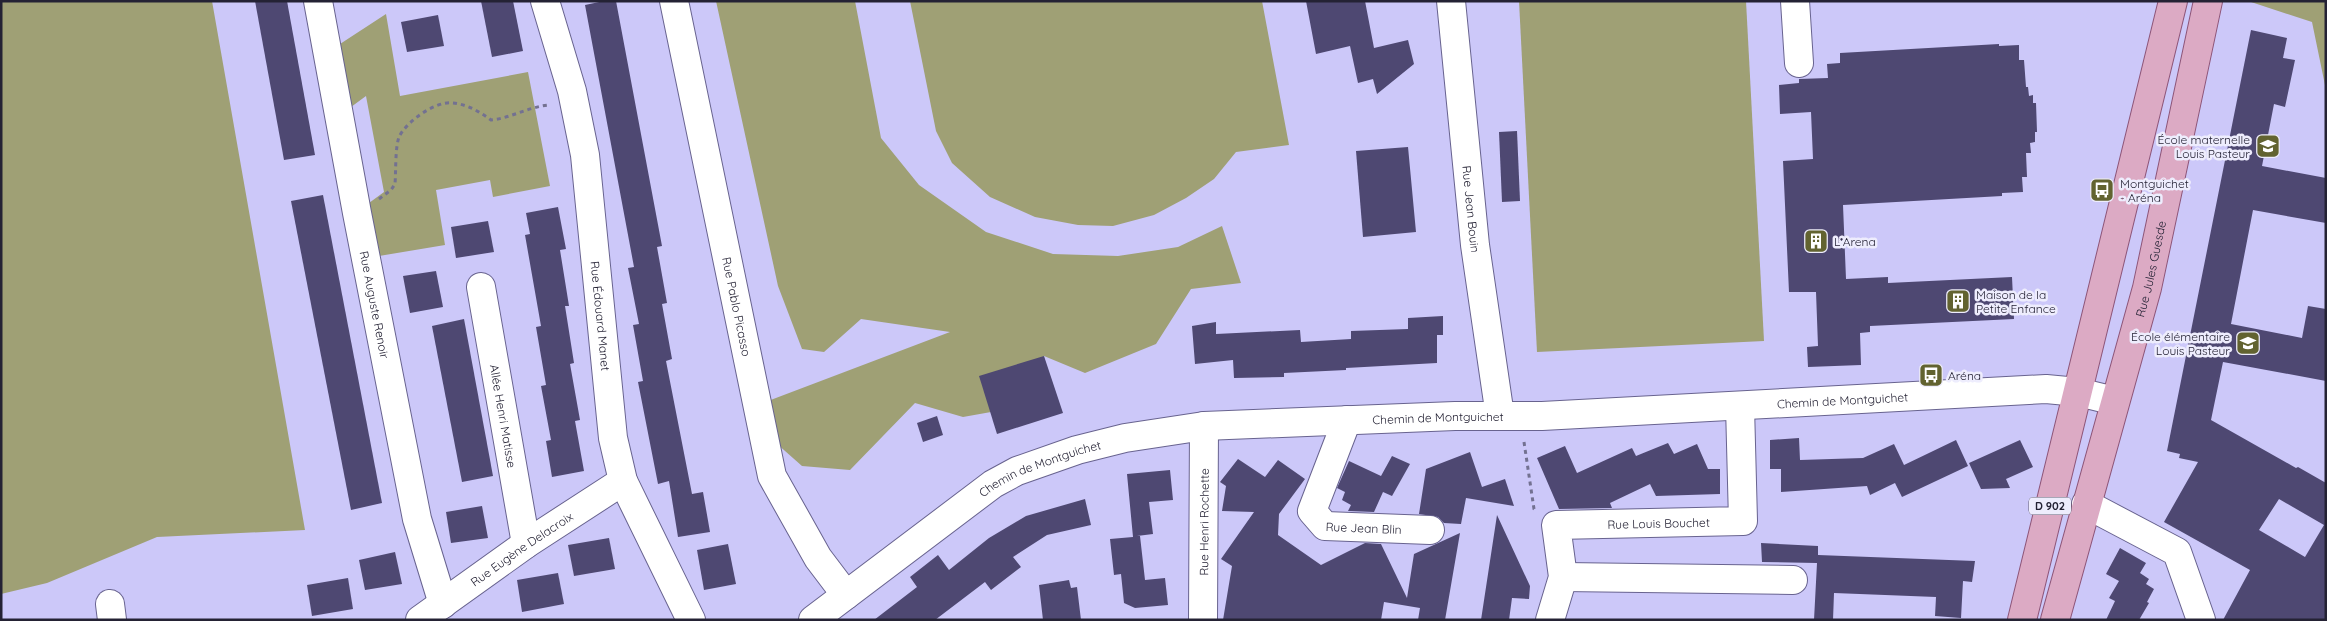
<svg xmlns="http://www.w3.org/2000/svg" width="2327" height="621" viewBox="0 0 2327 621" font-family="Quicksand,sans-serif">
  <rect width="100%" height="100%" fill="#ccc8f9"/>
  <g fill="#9fa075">
    <polygon points="1,1 212,1 305,530 157,537 47,583 1,594"/>
    <polygon points="716,1 855,1 881,138 919,185 986,232 1053,254 1118,256 1178,247 1222,226 1241,283 1191,289 1156,344 1085,373 1044,356 991,412 963,417 915,403 850,470 802,466 776,443 768,401 950,332 861,319 824,352 802,349 778,286"/>
    <polygon points="910,1 1262,1 1289,145 1236,152 1214,179 1186,198 1154,215 1113,226 1078,225 1035,217 990,197 952,163 936,131"/>
    <polygon points="1519,1 1746,1 1764,341 1537,352"/>
    <polygon points="2248,1 2326,1 2326,90 2312,22"/>
    <polygon points="386,14 400,96 528,72 550,186 493,197 490,180 436,190 445,245 379,256 369,203 384,192 366,96 351,107 340,44"/>
  </g>
  <g fill="#4e4872" fill-rule="evenodd">
    <polygon points="255,1 287,1 315,155 284,160"/>
    <polygon points="481,1 513,1 523,51 492,57"/>
    <polygon points="604,1 616,1 662,246 657,247 667,303 662,304 672,359 666,361 692,494 703,492 710,532 678,537 669,481 658,484 638,382 643,381 633,325 639,324 628,268 634,267 585,5"/>
    <polygon points="1306,1 1365,1 1374,48 1408,40 1414,64 1377,94 1373,79 1358,83 1350,46 1316,54"/>
    <polygon points="438,15 444,46 407,52 401,22"/>
    <path d="M2251,30L2287,38L2283,58L2295,60L2285,107L2274,104L2262,166L2326,178V223L2253,210L2231,324L2302,338L2308,306L2326,309V381L2223,362L2211,420L2296,468L2298,467L2326,483V620H2223L2250,570L2164,522L2198,462L2179,458L2180,454L2167,451ZM2279,499L2324,525L2305,557L2259,530Z"/>
    <polygon points="1999,44 1999,46 2019,45 2019,60 2024,60 2026,87 2028,87 2029,96 2033,95 2033,103 2036,103 2037,132 2035,132 2035,142 2030,143 2031,153 2026,153 2027,177 2022,177 2023,192 2002,193 2002,196 1843,205 1846,279 1888,277 1888,283 2012,277 2014,319 1870,326 1870,332 1860,333 1861,365 1808,367 1807,347 1818,346 1816,292 1789,292 1783,161 1813,159 1811,112 1780,114 1779,85 1799,83 1799,79 1828,78 1827,64 1840,63 1840,53"/>
    <polygon points="1517,131 1520,201 1502,202 1499,132"/>
    <polygon points="1408,147 1416,232 1363,237 1356,151"/>
    <polygon points="323,195 382,503 351,510 291,201"/>
    <polygon points="558,207 566,249 560,250 569,306 565,306 574,363 570,364 580,420 575,421 584,471 552,477 546,441 551,440 541,386 546,385 536,327 541,326 525,235 530,234 526,213"/>
    <polygon points="488,221 494,252 456,258 451,227"/>
    <polygon points="436,271 443,307 410,313 403,276"/>
    <polygon points="1443,316 1443,335 1437,335 1437,363 1346,368 1346,370 1284,373 1284,377 1234,378 1233,360 1195,364 1192,326 1216,322 1216,334 1300,330 1301,342 1351,339 1351,331 1408,329 1408,318"/>
    <polygon points="464,319 493,476 462,482 432,326"/>
    <polygon points="1044,356 1063,413 997,434 979,376"/>
    <polygon points="937,416 943,435 923,442 917,423"/>
    <polygon points="1799,438 1800,460 1863,458 1894,444 1904,465 1956,440 1968,466 1902,497 1895,483 1870,495 1867,486 1781,492 1781,469 1770,469 1770,440"/>
    <polygon points="2020,440 2033,467 2006,479 2010,488 1981,489 1969,463"/>
    <polygon points="1668,443 1674,454 1697,444 1708,469 1720,469 1720,494 1656,496 1650,484 1610,503 1612,508 1559,509 1537,458 1565,446 1577,473 1632,448 1636,456"/>
    <polygon points="1470,452 1482,487 1505,479 1514,506 1466,498 1461,524 1444,523 1438,517 1419,514 1426,469"/>
    <polygon points="1392,456 1410,464 1392,496 1383,492 1374,512 1348,511 1351,505 1342,500 1345,492 1337,488 1349,461 1381,476"/>
    <polygon points="1238,459 1265,477 1278,460 1305,479 1279,514 1278,535 1321,565 1365,543 1381,544 1407,598 1414,554 1460,533 1445,620 1418,620 1420,608 1384,602 1381,620 1223,620 1232,566 1221,559 1254,512 1222,511 1226,486 1220,482"/>
    <polygon points="1170,470 1173,500 1149,502 1153,534 1137,536 1140,536 1145,580 1165,578 1168,605 1135,608 1124,603 1121,574 1114,575 1110,539 1133,537 1127,474"/>
    <polygon points="1085,499 1091,525 1047,535 1013,557 1021,567 991,590 985,582 935,620 874,620 917,587 910,577 938,555 949,570 989,538 1026,516"/>
    <polygon points="482,506 488,538 451,543 446,512"/>
    <polygon points="1497,515 1530,586 1529,599 1512,598 1509,620 1481,620"/>
    <polygon points="609,538 615,569 574,576 568,545"/>
    <polygon points="1761,543 1818,546 1818,555 1975,561 1972,582 1963,581 1961,618 1935,616 1936,597 1834,593 1833,620 1814,620 1817,563 1762,562"/>
    <polygon points="728,544 736,584 704,590 697,550"/>
    <polygon points="2120,548 2146,563 2140,573 2149,579 2146,584 2154,589 2147,602 2149,603 2139,620 2106,620 2115,601 2109,598 2119,581 2106,574"/>
    <polygon points="395,552 402,584 365,590 359,560"/>
    <polygon points="558,573 564,604 522,612 517,580"/>
    <polygon points="348,578 353,609 312,616 307,585"/>
    <polygon points="1069,580 1071,588 1077,587 1081,620 1043,620 1039,585"/>
  </g>
  <g fill="none" stroke-linecap="round" stroke-linejoin="round">
    <g stroke="#68638f" stroke-width="30">
      <g id="minor">
        <path id="s1" d="M318,1L357,213L417,519L443,604"/>
        <path id="s2" d="M545,1L572,91L585,155L613,438L623,481L691,620"/>
        <path id="s3" d="M674,1L772,476L818,558L846,595"/>
        <path id="s4" d="M1451,1L1475,245L1500,416"/>
        <polyline points="1795,1 1799,63"/>
        <path id="s5" d="M481,287L526,544"/>
        <path id="s6" d="M1347,420L1312,511L1325,526L1430,530"/>
        <polyline points="2086,504 2177,552 2201,620"/>
        <polyline points="1563,577 1793,580"/>
        <polyline points="110,604 112,620"/>
        <path id="s7" d="M420,620L526,544L623,481"/>
        <path id="s8" d="M813,620L993,484L1017,471L1077,450L1125,438L1204,426L1455,416H1542L2046,389L2078,392L2115,401"/>
        <path id="s9" d="M1203,620L1204,426"/>
        <path id="s10" d="M1550,620L1563,577L1556,525L1743,521L1740,406"/>
      </g>
    </g>
    <g stroke="#8d5578" stroke-width="30">
      <g id="major">
        <polyline points="2022,620 2173,1"/>
        <path id="s11" d="M2055,620L2147,288L2208,1"/>
      </g>
    </g>
    <g stroke="#737191" stroke-width="3" stroke-dasharray="4 4" stroke-linecap="butt">
      <path d="M379,199L391,190L395,184C396,172 395,148 399,137C406,122 435,101 452,103C467,104 480,112 491,120C511,118 528,107 549,105"/>
      <polyline points="1524,442 1534,509 1536,511"/>
    </g>
    <use href="#minor" stroke="#fff" stroke-width="28"/>
    <use href="#major" stroke="#dcaac4" stroke-width="28"/>
  </g>
  <defs>
    <g id="school-square" transform="scale(1.25)"><rect x="-9" y="-9" width="18" height="18" rx="4" fill="#626330" stroke="#eeedfd"/><path d="M0-5L7-2L0 1L-7-2ZM-4 1L0 2.5L4 1V4Q0 6-4 4Z" fill="#fff"/></g>
    <g id="bus-square" transform="scale(1.25)"><rect x="-9" y="-9" width="18" height="18" rx="4" fill="#626330" stroke="#eeedfd"/><path d="M-5-6H5V4H4V6H2V4H-2V6H-4V4H-5ZM-3.5-4V0h7V-4ZM-3.5 1.2v1.5H-2V1.2ZM2 1.2v1.5H3.5V1.2Z" fill="#fff"/></g>
    <g id="building-square" transform="scale(1.25)"><rect x="-9" y="-9" width="18" height="18" rx="4" fill="#626330" stroke="#eeedfd"/><path d="M-4-6H4V6H1V3H-1V6H-4ZM-2.5-4.3h1.7v1.8h-1.7ZM.8-4.3h1.7v1.8H.8ZM-2.5-1h1.7V.8h-1.7ZM.8-1h1.7V.8H.8Z" fill="#fff"/></g>
  </defs>
  <g fill-rule="evenodd">
    <use href="#school-square" x="2268" y="146"/>
    <use href="#bus-square" x="2102" y="190"/>
    <use href="#building-square" x="1816" y="241"/>
    <use href="#building-square" x="1958" y="301"/>
    <use href="#school-square" x="2248" y="343"/>
    <use href="#bus-square" x="1931" y="375"/>
  </g>
  <g text-anchor="middle" dominant-baseline="central" stroke-width="5" stroke-linejoin="round" paint-order="stroke">
    <rect fill="#eeedfd" stroke="#615f70" stroke-width="1" x="2029" y="497.5" width="42" height="17" rx="4"/>
    <g font-size="11" font-weight="bold" fill="#242234">
      <text x="2050" y="506">D 902</text>
    </g>
    <g font-size="12" fill="#242234" stroke="#eeedfd" text-anchor="start">
      <text x="2250" y="139" text-anchor="end">École maternelle<tspan x="2250" dy="14">Louis Pasteur</tspan></text>
      <text x="2120" y="183">Montguichet<tspan x="2120" dy="14">- Aréna</tspan></text>
      <text x="1834" y="241">L'Arena</text>
      <text x="1976" y="294">Maison de la<tspan x="1976" dy="14">Petite Enfance</tspan></text>
      <text x="2230" y="336" text-anchor="end">École élémentaire<tspan x="2230" dy="14">Louis Pasteur</tspan></text>
      <text x="1948" y="375">Aréna</text>
    </g>
    <g font-size="12" fill="#242234" stroke="#eeedfd">
      <text stroke="none"><textPath href="#s4" startOffset="209">Rue Jean Bouin</textPath></text>
      <text stroke="none"><textPath href="#s11" startOffset="364">Rue Jules Guesde</textPath></text>
      <text stroke="none"><textPath href="#s1" startOffset="309">Rue Auguste Renoir</textPath></text>
      <text stroke="none"><textPath href="#s3" startOffset="312">Rue Pablo Picasso</textPath></text>
      <text stroke="none"><textPath href="#s2" startOffset="321">Rue Édouard Manet</textPath></text>
      <text stroke="none"><textPath href="#s8" startOffset="1085">Chemin de Montguichet</textPath></text>
      <text stroke="none"><textPath href="#s5" startOffset="131">Allée Henri Matisse</textPath></text>
      <text stroke="none"><textPath href="#s8" startOffset="680">Chemin de Montguichet</textPath></text>
      <text stroke="none"><textPath href="#s8" startOffset="275">Chemin de Montguichet</textPath></text>
      <text stroke="none"><textPath href="#s9" startOffset="98">Rue Henri Rochette</textPath></text>
      <text stroke="none"><textPath href="#s10" startOffset="200">Rue Louis Bouchet</textPath></text>
      <text stroke="none"><textPath href="#s6" startOffset="156">Rue Jean Blin</textPath></text>
      <text stroke="none"><textPath href="#s7" startOffset="124">Rue Eugène Delacroix</textPath></text>
    </g>
  </g>
  <rect width="2327" height="621" fill="none" stroke="#242234" stroke-width="5"/>
</svg>
